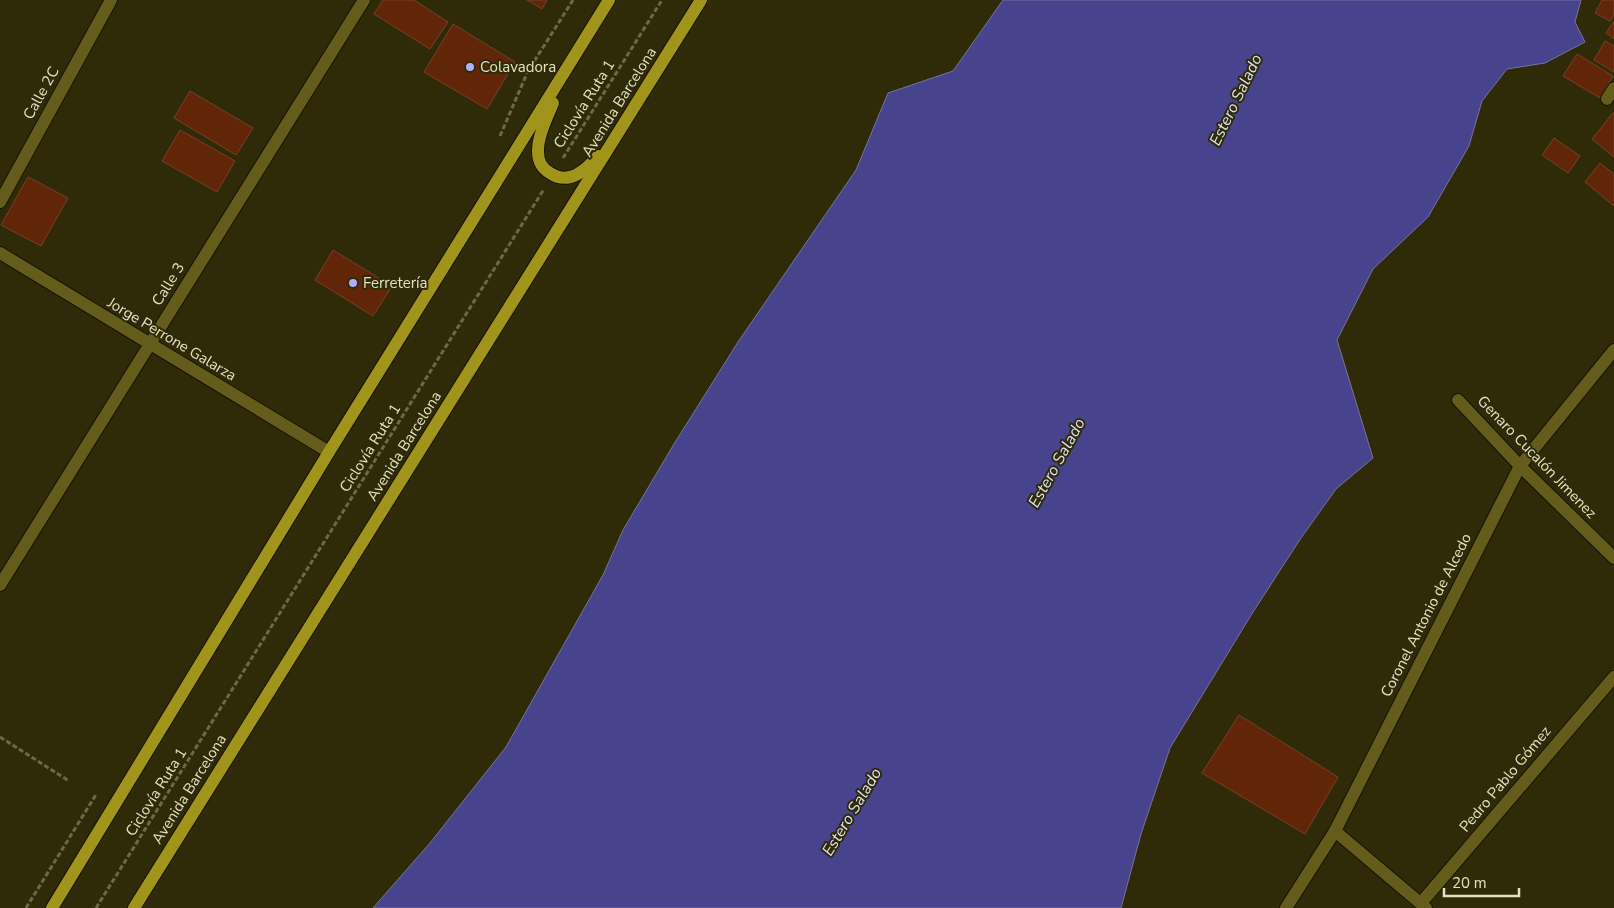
<svg xmlns="http://www.w3.org/2000/svg" width="1614" height="908" viewBox="0 0 1614 908" font-family="'Nunito Sans',sans-serif">
  <rect width="100%" height="100%" fill="#2f2b09"/>
  <polygon fill="#48438d" stroke="#77739d" points="1003,0 1581,0 1575,22 1585,42 1545,63 1507,69 1482,101 1469,146 1428,217 1373,269 1337,340 1373,458 1336,489 1301,538 1253,612 1170,748 1141,834 1121,908 373,908 430,843 506,747 603,575 623,530 674,444 738,342 856,170 888,93 953,71"/>
  <g fill="#612508" stroke="#784029">
    <polygon points="383,0 414,0 448,22 430,49 374,14"/>
    <polygon points="527,0 547,0 542,9"/>
    <polygon points="1602,0 1614,0 1614,15 1610,21 1595,13"/>
    <polygon points="1614,21 1614,39 1606,33"/>
    <polygon points="453,24 515,62 487,109 424,72"/>
    <polygon points="1605,41 1614,46 1614,72 1594,60"/>
    <polygon points="1577,54 1613,76 1600,98 1563,76"/>
    <polygon points="190,91 253,128 236,155 174,118"/>
    <polygon points="1613,113 1614,113 1614,157 1592,139"/>
    <polygon points="180,130 235,161 217,192 162,161"/>
    <polygon points="1554,138 1580,156 1568,173 1542,155"/>
    <polygon points="1600,163 1614,174 1614,206 1585,182"/>
    <polygon points="28,177 68,198 41,246 1,225"/>
    <polygon points="333,250 392,286 373,316 315,280"/>
    <polygon points="1239,715 1338,777 1305,834 1202,773"/>
  </g>
  <g fill="none" stroke-linecap="round" stroke-linejoin="round">
    <g stroke="#161302" stroke-width="14">
      <g id="minor">
        <polyline points="1607,99 1614,88"/>
        <polyline points="0,202 111,0"/>
        <polyline points="0,253 329,452"/>
        <polyline points="1458,400 1520,466 1614,558"/>
        <polyline points="0,585 364,0"/>
        <polyline points="1335,831 1426,908"/>
        <polyline points="1421,903 1614,677"/>
        <polyline points="1286,908 1335,831 1520,466 1614,350"/>
      </g>
    </g>
    <g stroke="#161302" stroke-width="14">
      <g id="major">
        <path d="M553,103C547,118 538,135 538,151C538,161 541,168 550,173C569,186 586,170 598,156"/>
        <polyline points="52,908 329,452 609,0"/>
        <polyline points="134,908 701,0"/>
      </g>
    </g>
    <g stroke="#6d6948" stroke-width="3" stroke-dasharray="5 2.5" stroke-linecap="butt">
      <polyline points="500,136 528,71 573,0"/>
      <polyline points="563,158 662,0"/>
      <polyline points="0,737 69,781"/>
      <polyline points="26,908 97,793"/>
      <polyline points="96,908 544,189"/>
    </g>
    <use href="#minor" stroke="#635c1b" stroke-width="12"/>
    <use href="#major" stroke="#a0941a" stroke-width="12"/>
  </g>
  <g fill="#adaffb" stroke="#2f2b09" stroke-width="2">
    <circle cx="470" cy="67" r="5"/>
    <circle cx="353" cy="283" r="5"/>
  </g>
  <g text-anchor="middle" dominant-baseline="central" stroke-width="4" stroke-linejoin="round" paint-order="stroke">
    <g font-size="15" fill="#e5e2c2" stroke="#2f2b09" text-anchor="start">
      <text x="480" y="67">Colavadora</text>
      <text x="363" y="283">Ferretería</text>
    </g>
    <g font-size="15" fill="#e5e2c2" stroke="#2f2b09">
      <text transform="translate(41 93) rotate(-61)">Calle 2C</text>
      <text transform="translate(619 102) rotate(-58)">Avenida Barcelona</text>
      <text transform="translate(584 104) rotate(-58)">Ciclovía Ruta 1</text>
      <text transform="translate(168 284) rotate(-58)">Calle 3</text>
      <text transform="translate(172 339) rotate(31)">Jorge Perrone Galarza</text>
      <text transform="translate(404 446) rotate(-58)">Avenida Barcelona</text>
      <text transform="translate(370 448) rotate(-58)">Ciclovía Ruta 1</text>
      <text transform="translate(1537 457) rotate(46)">Genaro Cucalón Jimenez</text>
      <text transform="translate(1426 615) rotate(-63)">Coronel Antonio de Alcedo</text>
      <text transform="translate(1505 779) rotate(-50)">Pedro Pablo Gómez</text>
      <text transform="translate(189 789) rotate(-58)">Avenida Barcelona</text>
      <text transform="translate(156 792) rotate(-58)">Ciclovía Ruta 1</text>
    </g>
    <g font-size="16" font-style="italic" fill="#e1e2f8" stroke="#2f2b09">
      <text transform="translate(1236 100) rotate(-64)">Estero Salado</text>
      <text transform="translate(1057 463) rotate(-61)">Estero Salado</text>
      <text transform="translate(852 812) rotate(-59)">Estero Salado</text>
    </g>
  </g>
  <path d="M1444 888v8h75v-8" fill="none" stroke="#e5e2c2" stroke-width="2.5"/>
  <text x="1452" y="888" font-size="15" fill="#e5e2c2" stroke="#2f2b09" stroke-width="4" paint-order="stroke">20 m</text>
</svg>
